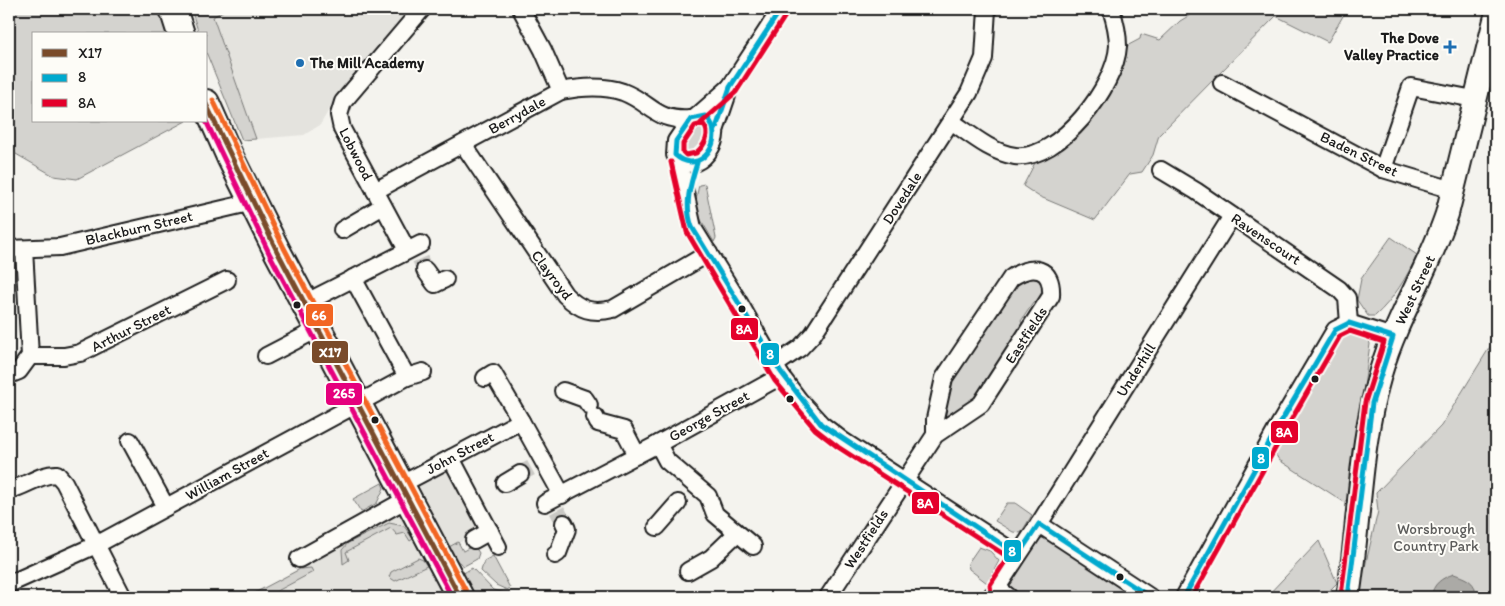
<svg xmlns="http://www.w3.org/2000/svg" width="1505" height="606" viewBox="0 0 1505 606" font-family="Itim,sans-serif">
  <rect width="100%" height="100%" fill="#f4f3ee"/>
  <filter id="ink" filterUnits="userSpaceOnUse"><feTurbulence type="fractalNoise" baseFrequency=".02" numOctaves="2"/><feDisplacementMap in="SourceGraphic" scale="10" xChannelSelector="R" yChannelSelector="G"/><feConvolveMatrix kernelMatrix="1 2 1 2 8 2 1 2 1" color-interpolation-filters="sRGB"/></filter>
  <g filter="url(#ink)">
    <g fill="#e4e3de">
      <polygon points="226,9 419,9 330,108 320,125 304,135 256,139 213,17"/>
      <polygon points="444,465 480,531 432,558 448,589 432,597 247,597 413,506 404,487"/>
    </g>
    <g fill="#d4d3cf" stroke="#787876">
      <polygon points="9,9 164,9 172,34 34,34 34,121 186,121 77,179 54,176 9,150"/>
      <polygon points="191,9 226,9 213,17 256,139 242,140 206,52 206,34 199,34"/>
      <polygon points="1200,9 1264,9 1276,15 1282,9 1347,9 1328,42 1276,16 1159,135 1153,155 1142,172 1130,174 1095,220 1038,196 1023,186 1039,155 1054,147 1123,48 1140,39 1141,34 1160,40 1180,21"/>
      <polygon points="704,124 708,129 707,138 696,154 685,154 682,143 693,126"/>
      <polygon points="705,184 716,238 714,242 694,208 699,185"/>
      <path d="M1391,237L1417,255C1407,277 1393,300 1375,316H1368L1357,300L1361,279Z"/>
      <polygon points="1035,274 1044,288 1037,303 1033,303 1021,321 1023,326 976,398 941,422 944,391 1010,284"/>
      <polygon points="1346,331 1368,338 1370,344 1348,499 1344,502 1279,460 1273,450 1333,344"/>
      <polygon points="1496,337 1496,597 1358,597 1378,511 1376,493 1441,426"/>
      <polygon points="382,483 384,488 377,503 361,512 353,499"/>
      <polygon points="1007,503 1015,503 1032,515 1021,533 1013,532 995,521"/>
      <polygon points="389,523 404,526 413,539 410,541 405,533 397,535 391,528 346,552 349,560 343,564 342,550 348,543"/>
      <polygon points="1046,537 1140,597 1020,597 1009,584 1036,540"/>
      <polygon points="1319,541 1337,583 1323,597 1266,597"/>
      <polygon points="458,542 463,551 474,545 479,553 477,559 464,566 456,560 449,547"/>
      <polygon points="979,547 990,551 999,561 987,583 969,569 968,563"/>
      <polygon points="493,556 510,588 507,590 496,585 481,571 484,561"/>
      <polygon points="418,558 423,560 427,566 395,581 389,577 391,572"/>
      <polygon points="311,568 313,572 266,597 247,597 300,569"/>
      <polygon points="472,568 493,590 514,595 515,597 475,597 462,574"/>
    </g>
    <path fill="#abaaa6" stroke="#72716f" d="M1454,574C1466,578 1479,583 1474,597H1431C1433,584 1441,578 1454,574Z"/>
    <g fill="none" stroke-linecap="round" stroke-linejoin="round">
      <g stroke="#c9c8c4" stroke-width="16" stroke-dasharray="16 8" stroke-linecap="butt">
        <polyline points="420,259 425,270"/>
        <polyline points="520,474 531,468"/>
        <polyline points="557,510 564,523"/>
      </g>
      <g stroke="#1c1c1c" stroke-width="20">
        <g id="minor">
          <polyline points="521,9 543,50 561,91"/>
          <polyline points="1222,83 1383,169 1453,190"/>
          <path d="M706,116C733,132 694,184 675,155L676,141L691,119Z"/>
          <polyline points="696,117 730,87"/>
          <path d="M951,121C970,134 992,153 1015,156C1059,161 1116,86 1118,46C1118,33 1115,21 1111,9"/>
          <polyline points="716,128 730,87 781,9"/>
          <path d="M463,144L565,295C580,310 592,314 613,309L709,253"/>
          <polyline points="678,160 693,228 737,299 781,376 799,400 821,424 843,441 1018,555"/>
          <polyline points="1383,169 1411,87 1474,99"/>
          <polyline points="1161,170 1196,191 1339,289 1347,298 1349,323"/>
          <path d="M375,191L561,91C581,87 603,85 623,92C652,103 655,122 691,119"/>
          <polyline points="342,230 383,206"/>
          <polyline points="9,249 60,247 253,202"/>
          <polyline points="407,250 342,129 339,115 343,102 422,9"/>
          <polyline points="425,270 435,284 445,279"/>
          <polyline points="353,278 407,377"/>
          <polyline points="305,303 421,244"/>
          <polyline points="30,356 64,356 80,353 227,280"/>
          <polyline points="266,356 318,329"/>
          <polyline points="775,365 800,348 813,334 969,93 984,58 987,9"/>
          <polyline points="9,375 19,371 30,356 24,249"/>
          <polyline points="485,378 493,373 521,421"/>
          <polyline points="563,391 585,399 589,405"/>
          <polyline points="595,417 598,423 624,430 637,455"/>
          <polyline points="130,441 166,507"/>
          <polyline points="658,444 667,461 708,496 715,514 753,546"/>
          <polyline points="451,458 498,547"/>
          <polyline points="505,483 520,474"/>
          <polyline points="400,485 521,421 562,495"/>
          <path d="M9,490C25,487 41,473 57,474L64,482L123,597"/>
          <polyline points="545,503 658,444 781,376"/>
          <polyline points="1039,524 1150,597"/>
          <polyline points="657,527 678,503"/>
          <polyline points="474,540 490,531"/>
          <polyline points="555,555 558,553 567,529 564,523"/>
          <polyline points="299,559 407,499"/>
          <polyline points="688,571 711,558 737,533"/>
          <polyline points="9,584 96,545 407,377 423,372"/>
          <polyline points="997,588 1009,597"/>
          <path d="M828,597L935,435V419L944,378L1011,278C1032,264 1053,266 1051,296L981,404L935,435"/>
          <polyline points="991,597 1039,524 1232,216"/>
          <polyline points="1184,597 1279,425 1335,330 1349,323 1393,337"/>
        </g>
      </g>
      <g stroke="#1c1c1c" stroke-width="26">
        <path id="secondary" d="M1348,597C1360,522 1359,445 1381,371C1397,317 1429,268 1447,214L1496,16"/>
      </g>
      <g stroke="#1c1c1c" stroke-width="30">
        <g id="trunk">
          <polyline points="173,9 181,34"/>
          <polyline points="206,103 230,157 277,251 460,597"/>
        </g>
      </g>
      <use href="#minor" stroke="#fdfcf7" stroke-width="16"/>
      <use href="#secondary" stroke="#fdfcf7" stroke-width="22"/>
      <use href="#trunk" stroke="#fdfcf7" stroke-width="26"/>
      <g stroke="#fdfcf7" stroke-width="9">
        <polyline id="bus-1" points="206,104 277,251 460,597"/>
      </g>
      <g stroke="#fdfcf7" stroke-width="9">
        <g id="bus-2">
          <path d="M706,116C728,138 700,178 675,155L676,141L691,119Z"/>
          <polyline points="716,128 730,87 781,9"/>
          <path d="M697,163C690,185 684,204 692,227L781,372L821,424L1018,555L1039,524L1150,597"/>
          <polyline points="1184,597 1279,425 1335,330 1349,323 1393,337 1372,403 1348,597"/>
        </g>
      </g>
      <g stroke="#fdfcf7" stroke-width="9">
        <g id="bus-3">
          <polyline points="701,123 736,92 787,13"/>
          <path d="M703,124C712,134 704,146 696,153L686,155L683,152V144L695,126Z"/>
          <polyline points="671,162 687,232 775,381 815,429 838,447 1008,557 990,585 991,592 997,597"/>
          <polyline points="1192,597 1286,429 1340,336 1350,331 1384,342 1365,402 1341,596"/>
        </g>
      </g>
      <g stroke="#fdfcf7" stroke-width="9">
        <polyline id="bus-4" points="206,121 270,255 452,597"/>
      </g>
      <g stroke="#fdfcf7" stroke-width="9">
        <polyline id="bus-5" points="213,100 284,248 467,593"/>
      </g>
      <use href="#bus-1" stroke="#7a4b2a" stroke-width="5"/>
      <use href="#bus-2" stroke="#00a9ce" stroke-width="5"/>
      <use href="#bus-3" stroke="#e4002b" stroke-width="5"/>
      <use href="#bus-4" stroke="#e5007d" stroke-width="5"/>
      <use href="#bus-5" stroke="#f26522" stroke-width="5"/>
    </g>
  </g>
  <g fill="#1f6fb2" stroke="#fdfcf7" stroke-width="2">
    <path d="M1447.5 39.5h5v5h5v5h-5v5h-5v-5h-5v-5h5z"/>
    <circle cx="300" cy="63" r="5"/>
  </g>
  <g fill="#1c1c1c" stroke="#fdfcf7" stroke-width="2">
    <circle cx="297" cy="305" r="4.5"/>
    <circle cx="742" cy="309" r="4.5"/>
    <circle cx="1315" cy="379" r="4.5"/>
    <circle cx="790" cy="399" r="4.5"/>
    <circle cx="375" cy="420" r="4.5"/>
    <circle cx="1120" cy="577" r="4.5"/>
  </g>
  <g text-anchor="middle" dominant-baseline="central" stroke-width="4" stroke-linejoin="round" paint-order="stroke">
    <g font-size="15" font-weight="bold" fill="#1c1c1c" stroke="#fdfcf7" text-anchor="end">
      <text x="1439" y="38">The Dove<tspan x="1439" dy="17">Valley Practice</tspan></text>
      <text x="310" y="63" text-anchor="start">The Mill Academy</text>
    </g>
    <g font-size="15" fill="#1c1c1c" stroke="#fdfcf7">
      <text transform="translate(517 115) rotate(-29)">Berrydale</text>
      <text transform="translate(356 154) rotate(63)">Lobwood</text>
      <text transform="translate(1359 154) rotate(26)">Baden Street</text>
      <text transform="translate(902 198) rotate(-57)">Dovedale</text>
      <text transform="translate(139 228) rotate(-13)">Blackburn Street</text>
      <text transform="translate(1266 239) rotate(34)">Ravenscourt</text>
      <text transform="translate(552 275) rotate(53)">Clayroyd</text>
      <text transform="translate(1415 290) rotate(-65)">West Street</text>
      <text transform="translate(131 328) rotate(-27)">Arthur Street</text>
      <text transform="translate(1026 335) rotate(-57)">Eastfields</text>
      <text transform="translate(1136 370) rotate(-58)">Underhill</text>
      <text transform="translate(709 416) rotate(-29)">George Street</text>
      <text transform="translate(460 453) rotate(-28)">John Street</text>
      <text transform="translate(227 474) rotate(-29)">William Street</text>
      <text transform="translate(866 539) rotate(-57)">Westfields</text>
    </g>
    <g font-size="15" fill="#5c5c5b" stroke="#fdfcf7">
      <text x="1436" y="529">Worsbrough<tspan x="1436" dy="17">Country Park</tspan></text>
    </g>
  </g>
  <g stroke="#fdfcf7" stroke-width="2">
    <rect x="305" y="303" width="29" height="24" rx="5" fill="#f26522"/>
    <rect x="730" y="317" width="29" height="24" rx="5" fill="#e4002b"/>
    <rect x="311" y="340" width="38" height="24" rx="5" fill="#7a4b2a"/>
    <rect x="760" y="342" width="20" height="24" rx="5" fill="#00a9ce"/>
    <rect x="325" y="382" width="38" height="24" rx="5" fill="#e5007d"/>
    <rect x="1270" y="420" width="29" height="24" rx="5" fill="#e4002b"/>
    <rect x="1251" y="446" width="19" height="24" rx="5" fill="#00a9ce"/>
    <rect x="911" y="491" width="29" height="24" rx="5" fill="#e4002b"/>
    <rect x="1003" y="539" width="19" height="24" rx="5" fill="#00a9ce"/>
  </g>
  <g font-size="14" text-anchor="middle" font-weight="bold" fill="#fff">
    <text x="319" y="320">66</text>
    <text x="744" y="334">8A</text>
    <text x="330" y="357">X17</text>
    <text x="770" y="359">8</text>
    <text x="344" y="398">265</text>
    <text x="1284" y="437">8A</text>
    <text x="1261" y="463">8</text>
    <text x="925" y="508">8A</text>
    <text x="1012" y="556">8</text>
  </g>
  <rect width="1505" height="606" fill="none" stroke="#fdfcf7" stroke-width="30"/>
  <rect x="15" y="15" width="1475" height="576" fill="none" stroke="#1c1c1c" stroke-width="2" filter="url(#ink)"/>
  <rect x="32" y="32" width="175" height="90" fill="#fdfcf7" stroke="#a3a29f"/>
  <rect x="42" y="49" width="25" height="8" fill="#7a4b2a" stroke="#a3a29f"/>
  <text x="78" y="58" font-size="15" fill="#1c1c1c">X17</text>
  <rect x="42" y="74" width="25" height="8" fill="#00a9ce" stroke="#a3a29f"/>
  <text x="78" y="82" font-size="15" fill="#1c1c1c">8</text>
  <rect x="42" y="99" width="25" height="8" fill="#e4002b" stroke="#a3a29f"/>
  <text x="78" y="108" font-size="15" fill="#1c1c1c">8A</text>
</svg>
